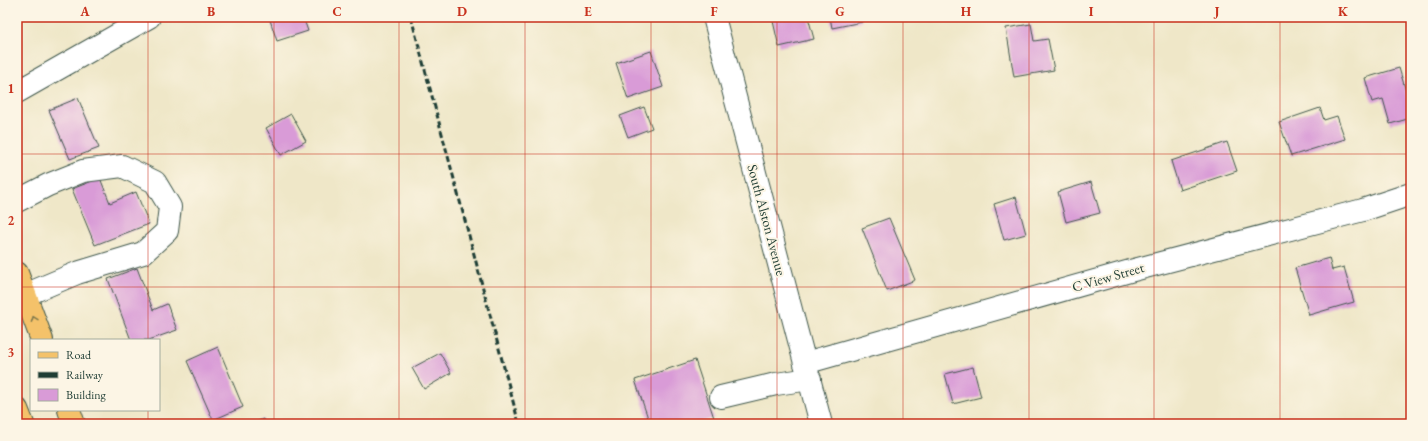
<svg xmlns="http://www.w3.org/2000/svg" width="1428" height="441" viewBox="0 0 1428 441" font-family="'EB Garamond',serif">
  <rect width="100%" height="100%" fill="#fcf5e5"/>
  <filter id="ink" filterUnits="userSpaceOnUse"><feTurbulence type="fractalNoise" baseFrequency=".025" numOctaves="2"/><feDisplacementMap in="SourceGraphic" scale="8" xChannelSelector="R" yChannelSelector="G"/><feConvolveMatrix kernelMatrix="1 2 1 2 8 2 1 2 1" color-interpolation-filters="sRGB"/></filter>
  <filter id="wash" filterUnits="userSpaceOnUse"><feTurbulence type="fractalNoise" baseFrequency=".012" numOctaves="4" result="noise"/><feDisplacementMap in="SourceGraphic" scale="16" xChannelSelector="R" yChannelSelector="G"/><feGaussianBlur stdDeviation="0.9" result="paint"/><feColorMatrix in="noise" values="0 0 0 0 0 0 0 0 0 0 0 0 0 0 0 0 0 1.4 0 .05"/><feComposite in="paint" operator="in"/></filter>
  <g filter="url(#wash)">
    <rect width="100%" height="100%" fill="#efe7c8"/>
    <g id="blocks">
      <g fill="#d99bd7">
        <polygon points="269,17 303,17 308,31 277,41"/>
        <polygon points="772,17 808,17 814,39 779,47"/>
        <polygon points="830,17 861,17 862,22 832,28"/>
        <polygon points="1031,24 1034,41 1048,39 1054,70 1014,77 1006,28"/>
        <polygon points="651,51 663,87 628,99 616,63"/>
        <polygon points="1399,68 1411,108 1411,118 1390,124 1383,99 1372,102 1365,78"/>
        <polygon points="78,98 99,148 70,159 49,110"/>
        <polygon points="644,107 652,128 628,137 620,116"/>
        <polygon points="1320,108 1324,120 1337,116 1345,139 1291,156 1279,122"/>
        <polygon points="291,114 306,141 281,155 266,128"/>
        <polygon points="1227,142 1237,171 1180,190 1171,161"/>
        <polygon points="100,178 110,203 136,192 149,224 95,245 72,189"/>
        <polygon points="1091,182 1100,213 1066,222 1058,192"/>
        <polygon points="1016,197 1026,234 1004,240 994,204"/>
        <polygon points="889,218 915,280 887,291 862,228"/>
        <polygon points="1329,258 1332,270 1344,267 1354,302 1309,315 1295,268"/>
        <polygon points="137,268 153,310 167,304 177,330 149,340 131,340 108,279"/>
        <polygon points="218,347 243,407 213,420 187,361"/>
        <polygon points="440,353 451,373 424,389 412,368"/>
        <polygon points="695,360 714,418 696,424 650,424 635,380"/>
        <polygon points="973,367 981,397 953,404 945,374"/>
        <polygon points="263,419 265,424 252,424"/>
      </g>
    </g>
  </g>
  <g filter="url(#ink)">
    <use href="#blocks" fill-opacity="0" stroke="#3e564a" stroke-width="1"/>
    <g fill="none" stroke-linecap="round" stroke-linejoin="round">
      <g stroke="#3e564a" stroke-width="24">
        <g id="minor">
          <polyline points="714,17 821,424"/>
          <polyline points="17,92 149,17"/>
          <polyline points="17,201 48,185 83,171 122,166 155,182 170,207 167,231 143,253 77,273 25,295"/>
          <polyline points="805,363 1130,271 1363,210 1411,194"/>
          <polyline points="721,397 776,384 810,379"/>
        </g>
      </g>
      <g stroke="#3e564a" stroke-width="24">
        <g id="major">
          <polyline points="17,273 42,340"/>
          <polyline points="17,409 23,424"/>
          <polyline points="69,410 74,424"/>
        </g>
      </g>
      <use href="#minor" stroke="#fff" stroke-width="22"/>
      <use href="#major" stroke="#f4c26a" stroke-width="22"/>
      <polyline stroke="#1f3d34" stroke-width="3" stroke-dasharray="6 3" stroke-linecap="butt" points="411,17 519,424"/>
    </g>
    <defs><path id="oneway-chevron" d="M-2-3.5L2.5 0L-2 3.5" fill="none" stroke-width="1.6" stroke-linecap="round" stroke-linejoin="round"/></defs>
    <use stroke="#7f794c" href="#oneway-chevron" transform="translate(34 319) rotate(-111)"/>
  </g>
  <path fill="none" stroke="#c8321e" stroke-width="1" stroke-opacity="0.55" d="M148,17V340M274,17V424M399,17V424M525,17V424M651,17V424M777,17V424M903,17V424M1029,17V424M1154,17V424M1280,17V424M17,154H1411M17,287H1411M148,410V424"/>
  <g text-anchor="middle" dominant-baseline="central" stroke-width="4" stroke-linejoin="round" paint-order="stroke">
    <g font-size="14" fill="#1f3d34" stroke="#fcf5e5">
      <text transform="translate(767 220) rotate(75)">South Alston Avenue</text>
      <text transform="translate(1108 277) rotate(-16)">C View Street</text>
    </g>
  </g>
  <rect width="1428" height="441" fill="none" stroke="#fcf5e5" stroke-width="44"/>
  <rect x="30" y="339" width="130" height="72" fill="#fcf5e5" stroke="#a4ab9e"/>
  <rect x="38" y="352" width="20" height="6" fill="#f4c26a" stroke="#a4ab9e"/>
  <text x="66" y="359" font-size="12" fill="#1f3d34">Road</text>
  <rect x="38" y="372" width="20" height="6" fill="#1f3d34" stroke="#a4ab9e"/>
  <text x="66" y="379" font-size="12" fill="#1f3d34">Railway</text>
  <rect x="38" y="389" width="20" height="12" fill="#d99bd7" stroke="#a4ab9e"/>
  <text x="66" y="399" font-size="12" fill="#1f3d34">Building</text>
  <rect x="22" y="22" width="1384" height="397" fill="none" stroke="#c8321e" stroke-width="1.5"/>
  <g font-size="13" text-anchor="middle" font-weight="bold" fill="#c8321e">
    <text x="85" y="16">A</text>
    <text x="211" y="16">B</text>
    <text x="337" y="16">C</text>
    <text x="462" y="16">D</text>
    <text x="588" y="16">E</text>
    <text x="714" y="16">F</text>
    <text x="840" y="16">G</text>
    <text x="966" y="16">H</text>
    <text x="1091" y="16">I</text>
    <text x="1217" y="16">J</text>
    <text x="1343" y="16">K</text>
    <text x="11" y="93">1</text>
    <text x="11" y="225">2</text>
    <text x="11" y="357">3</text>
  </g>
</svg>
